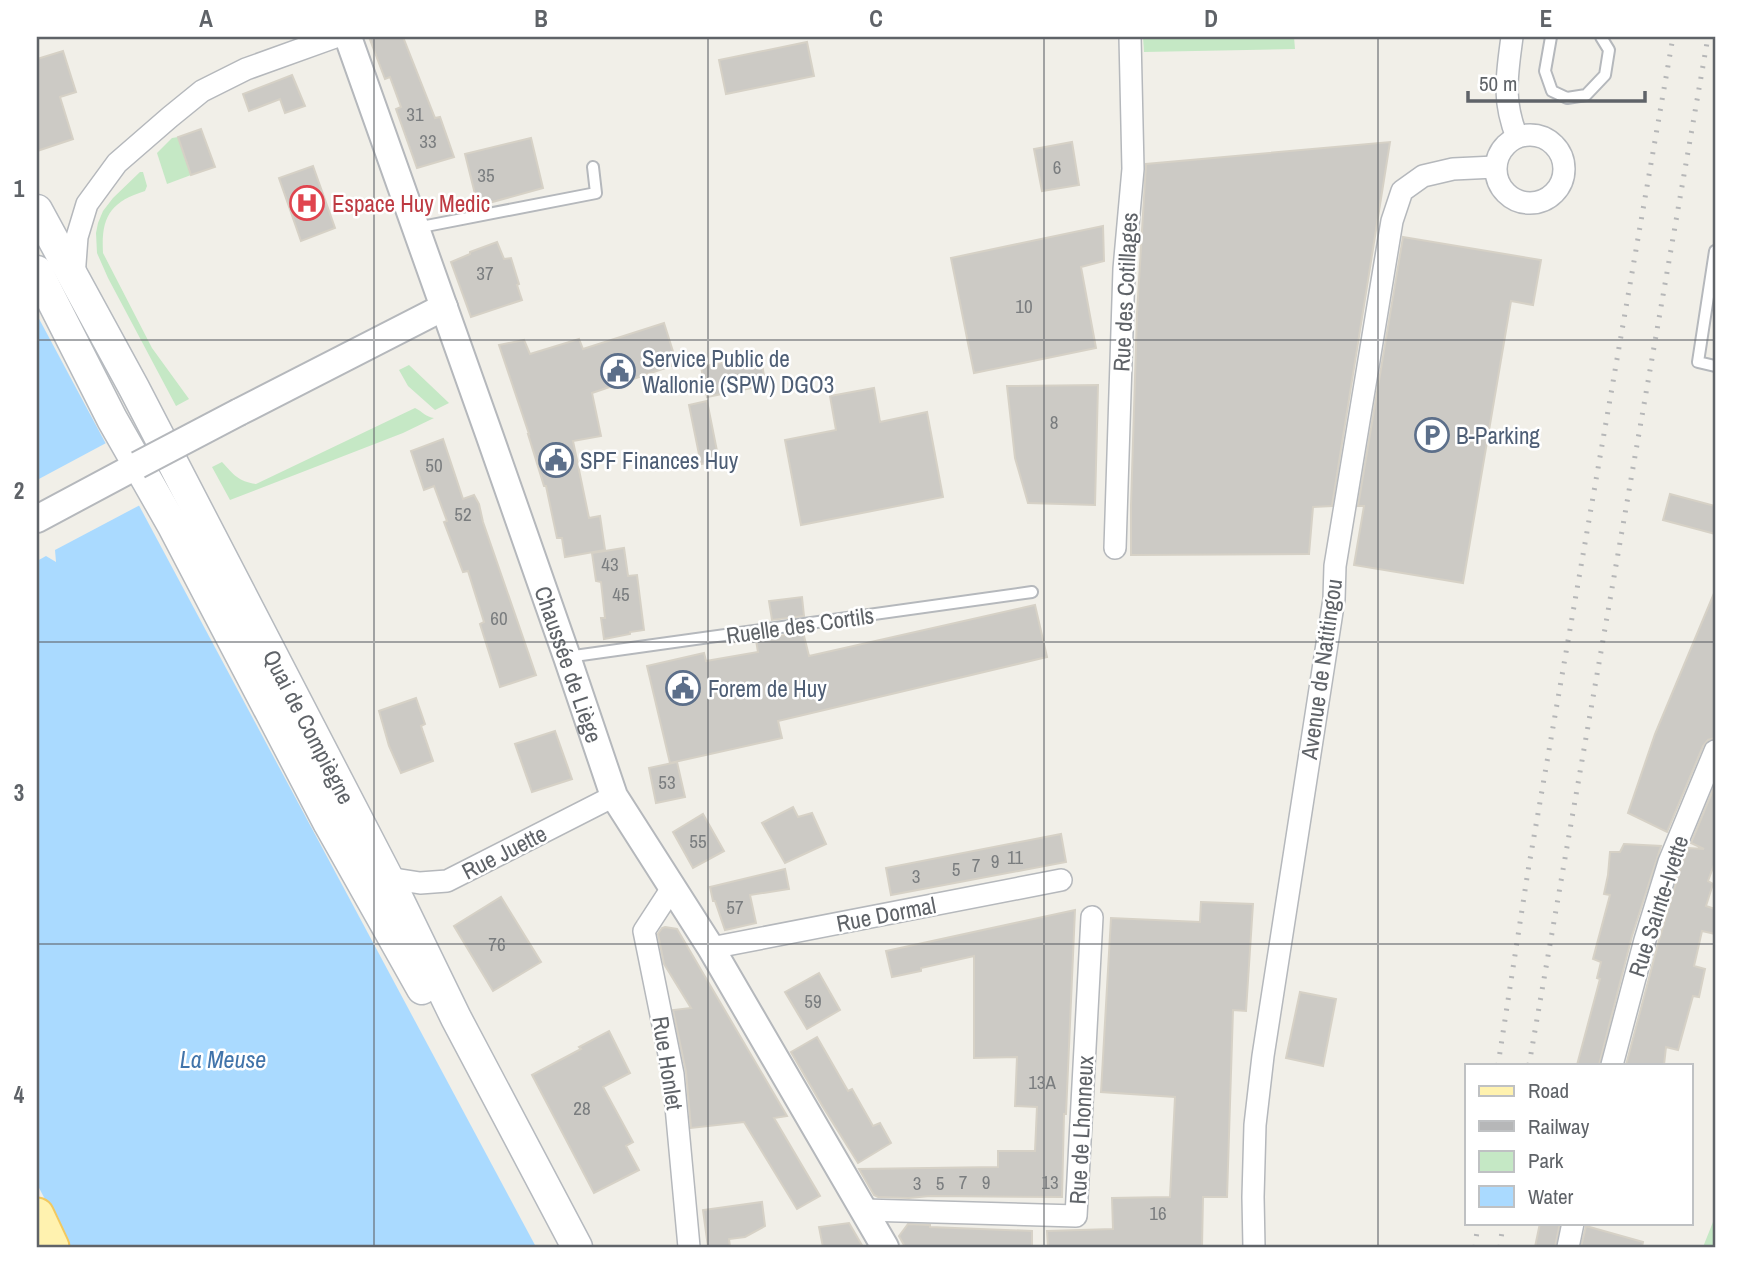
<svg xmlns="http://www.w3.org/2000/svg" width="1752" height="1284" viewBox="0 0 1752 1284" font-family="'Archivo Narrow',sans-serif">
  <rect width="100%" height="100%" fill="#f1efe8"/>
  <g fill="#c5e8c5">
    <polygon points="1143,37 1294,37 1295,49 1144,52"/>
    <polygon points="178,137 191,175 167,184 157,153 172,138"/>
    <path d="M140,172H143L147,186L145,191C110,202 101,217 103,253L152,348L189,399L176,406L108,278L97,253L96,233L98,223L103,211L113,198Z"/>
    <polygon points="409,365 449,403 435,410 408,386 399,370"/>
    <path d="M415,408C423,412 426,417 434,418L403,433L230,500L212,467L222,462C234,475 238,481 256,484Z"/>
    <polygon points="1715,1217 1715,1247 1703,1247"/>
  </g>
  <polygon fill="#aadaff" points="37,315 536,1247 70,1247 37,1184"/>
  <polygon fill="#f1efe8" points="108,442 142,504 55,550 56,562 46,556 37,561 37,480"/>
  <g fill="#cccac5" stroke="#d6d1c6" stroke-width="2">
    <polygon points="369,37 403,37 435,118 440,117 454,157 417,168 396,109 401,107 390,77 385,79"/>
    <polygon points="807,42 814,76 726,94 719,60"/>
    <polygon points="63,51 76,92 60,97 73,139 37,151 37,59"/>
    <polygon points="292,75 305,106 285,113 280,99 249,111 243,94"/>
    <polygon points="201,129 215,167 191,175 178,137"/>
    <polygon points="531,138 543,188 478,206 465,154"/>
    <polygon points="1072,142 1079,185 1042,191 1034,149"/>
    <polygon points="1390,142 1332,506 1313,507 1309,554 1131,555 1131,505 1137,314 1146,164"/>
    <polygon points="313,166 335,228 301,241 279,178"/>
    <polygon points="1103,226 1104,261 1081,267 1096,348 974,373 951,258"/>
    <polygon points="1403,237 1541,260 1533,305 1511,301 1463,583 1354,565 1364,506 1358,506"/>
    <polygon points="497,242 504,259 511,258 519,284 517,285 522,300 471,317 451,262 470,254 470,252"/>
    <polygon points="664,323 677,364 592,393 601,436 573,441 589,518 600,516 605,550 565,557 562,538 557,538 546,486 544,486 528,434 529,434 499,345 524,340 530,354 579,339 583,349"/>
    <polygon points="760,355 766,385 707,397 701,367"/>
    <polygon points="1098,385 1095,505 1028,503 1015,458 1007,386"/>
    <polygon points="874,388 880,422 927,412 943,497 801,525 785,440 836,430 830,396"/>
    <polygon points="707,401 719,461 701,464 689,405"/>
    <polygon points="443,439 463,499 474,495 479,504 483,522 536,675 500,687 480,624 484,622 468,571 463,572 444,522 447,521 434,486 424,490 411,451"/>
    <polygon points="1670,494 1715,506 1715,534 1663,520"/>
    <polygon points="624,548 628,576 637,575 644,630 630,632 630,634 604,639 601,618 605,618 601,582 596,581 592,553"/>
    <polygon points="1715,591 1715,738 1708,740 1703,746 1667,832 1628,813 1655,734"/>
    <polygon points="802,597 804,616 772,620 769,601"/>
    <polygon points="1035,605 1047,657 778,721 782,738 670,763 647,666 704,653 706,661 758,652 756,640 803,632 809,656"/>
    <polygon points="416,698 425,724 421,726 433,761 401,773 389,746 379,711"/>
    <polygon points="555,731 572,779 532,792 515,744"/>
    <polygon points="677,762 685,797 656,803 649,768"/>
    <polygon points="1715,785 1715,862 1708,881 1713,884 1706,906 1715,909 1715,934 1702,931 1694,966 1705,969 1699,997 1693,996 1678,1050 1666,1047 1664,1065 1626,1065 1658,944 1681,866 1689,848 1704,849 1691,843"/>
    <polygon points="793,807 798,817 812,813 826,844 785,863 762,823"/>
    <polygon points="703,814 724,851 693,868 673,832"/>
    <polygon points="1061,834 1066,862 891,895 886,868"/>
    <polygon points="1624,844 1661,846 1632,936 1599,1065 1577,1065 1600,979 1597,978 1601,962 1593,959 1610,895 1604,894 1608,875 1610,852 1620,852"/>
    <polygon points="785,869 789,889 750,895 756,923 725,930 715,901 713,901 710,887"/>
    <polygon points="501,897 541,962 493,991 454,926"/>
    <polygon points="1201,902 1253,904 1246,1011 1233,1010 1227,1197 1203,1197 1202,1247 1048,1247 1047,1231 1113,1229 1112,1198 1170,1197 1175,1097 1101,1092 1111,918 1200,922"/>
    <polygon points="1075,910 1066,1114 1064,1114 1062,1197 930,1196 909,1198 878,1197 874,1195 859,1169 998,1167 998,1151 1035,1151 1037,1107 1015,1106 1017,1057 974,1058 974,956 921,968 921,971 892,977 886,951"/>
    <polygon points="665,927 677,929 787,1116 774,1118 820,1196 797,1209 744,1122 691,1128 686,1072 673,1010 691,1008 664,964 658,934 662,928"/>
    <polygon points="819,973 840,1010 807,1029 785,992"/>
    <polygon points="1300,992 1336,999 1323,1066 1286,1058"/>
    <polygon points="609,1031 630,1073 603,1087 633,1142 626,1146 639,1170 594,1193 532,1075 581,1049 579,1047"/>
    <polygon points="817,1037 848,1091 852,1089 873,1126 880,1123 891,1143 858,1163 823,1107 791,1052"/>
    <polygon points="762,1202 765,1226 745,1237 729,1239 730,1247 708,1247 703,1210"/>
    <polygon points="849,1223 863,1247 823,1247 819,1227"/>
    <polygon points="1540,1223 1560,1223 1555,1247 1535,1247"/>
    <polygon points="908,1224 930,1225 930,1227 1032,1231 1032,1247 905,1247 899,1236"/>
    <polygon points="1586,1226 1643,1242 1642,1247 1581,1247"/>
  </g>
  <g fill="none" stroke-linecap="round" stroke-linejoin="round">
    <g stroke="#b5b8bc" stroke-width="14">
      <g id="service">
        <polyline points="1551,37 1545,71 1552,91 1567,98 1586,95 1605,75 1609,50 1601,37"/>
        <polyline points="416,228 596,193 593,167"/>
        <polyline points="1715,251 1698,362 1715,366"/>
        <polyline points="567,657 1032,592"/>
      </g>
    </g>
    <g stroke="#b5b8bc" stroke-width="24">
      <g id="minor">
        <path d="M1512,37C1507,75 1502,100 1517,137"/>
        <circle cx="1530" cy="169" r="34"/>
        <polyline points="74,277 77,237 87,204 117,163 170,117 202,91 246,69 335,37"/>
        <polyline points="1115,548 1124,269 1133,169 1130,37"/>
        <polyline points="388,878 420,883 447,881 614,796"/>
        <polyline points="672,888 644,931 673,1074 689,1247"/>
        <polyline points="711,948 1061,880"/>
        <polyline points="1612,1065 1645,940 1669,862 1715,751"/>
        <polyline points="864,1210 1076,1216 1092,917"/>
        <polyline points="1254,1247 1253,1197 1255,1125 1263,1056 1334,599 1335,566 1392,221 1402,191 1423,176 1453,169 1495,167"/>
        <polyline points="1568,1247 1573,1223"/>
      </g>
    </g>
    <g stroke="#b5b8bc" stroke-width="30">
      <g id="tertiary">
        <path id="s1" d="M348,37L489,434L567,657L614,796L711,948L885,1247"/>
        <polyline points="239,412 444,307"/>
        <polyline points="37,519 138,465"/>
      </g>
    </g>
    <g stroke="#b6babf" stroke-width="33">
      <g id="secondary">
        <path id="s2" d="M37,210L134,388L388,878L456,1018L577,1247"/>
        <polyline points="37,271 112,419 173,526 329,824 422,989"/>
      </g>
    </g>
    <g stroke="#f2c960" stroke-width="37">
      <polyline id="primary" points="37,1215 52,1247"/>
    </g>
    <use href="#service" stroke="#fff" stroke-width="10"/>
    <use href="#minor" stroke="#fff" stroke-width="21"/>
    <use href="#tertiary" stroke="#fff" stroke-width="26"/>
    <use href="#secondary" stroke="#fff" stroke-width="30"/>
    <use href="#primary" stroke="#fff2af" stroke-width="33"/>
    <g stroke="#b6b7b8" stroke-width="5" stroke-dasharray="2 9" stroke-linecap="butt">
      <polyline points="1498,1065 1528,871 1673,37"/>
      <polyline points="1529,1065 1708,37"/>
      <polyline points="1475,1247 1478,1223"/>
      <polyline points="1500,1247 1503,1223"/>
    </g>
    <g stroke="#b5b8bc" stroke-width="30" stroke-linecap="butt">
      <polyline id="tertiary-bridge" points="138,465 239,412"/>
    </g>
    <use href="#tertiary-bridge" stroke="#fff" stroke-width="26"/>
  </g>
  <path fill="none" stroke="#5f6368" stroke-width="2" stroke-opacity="0.55" d="M374,37V1247M708,37V1247M1044,37V1247M1378,37V1247M37,340H1715M37,642H1715M37,944H1715"/>
  <defs>
    <g id="hospital-ring" transform="scale(1.75)"><circle r="9.5" fill="#fff" stroke="#e0444e" stroke-width="1.5"/><path d="M-5-5h3v3.5h4V-5h3V5h-3V1.5h-4V5h-3Z" fill="#e0444e"/></g>
    <g id="civic-ring" transform="scale(1.75)"><circle r="9.5" fill="#fff" stroke="#5c6f8a" stroke-width="1.5"/><path d="M-.6-6.5H3V-4.5H.6V-3L4-1V1h2V6H-6V1h2V-1L-.6-3ZM-1.2 2.5V6h2.4V2.5Z" fill="#5c6f8a"/></g>
    <g id="parking-ring" transform="scale(1.75)"><circle r="9.5" fill="#fff" stroke="#5c6f8a" stroke-width="1.5"/><path d="M-3.5-5.5H1a3.5 3.5 0 0 1 0 7H-1V5.5H-3.5ZM-1-3.4V-.6H.8a1.4 1.4 0 0 0 0-2.8Z" fill="#5c6f8a"/></g>
  </defs>
  <g fill-rule="evenodd">
    <use href="#hospital-ring" x="307" y="203"/>
    <use href="#civic-ring" x="618" y="371"/>
    <use href="#parking-ring" x="1432" y="435"/>
    <use href="#civic-ring" x="556" y="460"/>
    <use href="#civic-ring" x="683" y="688"/>
  </g>
  <g text-anchor="middle" dominant-baseline="central" stroke-width="5" stroke-linejoin="round" paint-order="stroke">
    <g font-size="19" fill="#7a7d7f">
      <text x="415" y="114">31</text>
      <text x="428" y="141">33</text>
      <text x="1057" y="167">6</text>
      <text x="486" y="175">35</text>
      <text x="485" y="273">37</text>
      <text x="1024" y="306">10</text>
      <text x="1054" y="422">8</text>
      <text x="434" y="465">50</text>
      <text x="463" y="514">52</text>
      <text x="610" y="564">43</text>
      <text x="621" y="594">45</text>
      <text x="499" y="618">60</text>
      <text x="667" y="782">53</text>
      <text x="698" y="841">55</text>
      <text x="1015" y="857">11</text>
      <text x="995" y="861">9</text>
      <text x="976" y="865">7</text>
      <text x="956" y="869">5</text>
      <text x="916" y="876">3</text>
      <text x="735" y="907">57</text>
      <text x="497" y="944">76</text>
      <text x="813" y="1001">59</text>
      <text x="1042" y="1082">13A</text>
      <text x="582" y="1108">28</text>
      <text x="963" y="1182">7</text>
      <text x="986" y="1182">9</text>
      <text x="1050" y="1182">13</text>
      <text x="917" y="1183">3</text>
      <text x="940" y="1183">5</text>
      <text x="1158" y="1213">16</text>
    </g>
    <g font-size="23" fill="#be3a42" stroke="#fff" text-anchor="start">
      <text x="332" y="203">Espace Huy Medic</text>
    </g>
    <g font-size="23" fill="#5f6368" stroke="#fff">
      <text transform="translate(1125 292) rotate(-87)">Rue des Cotillages</text>
      <text transform="translate(800 625) rotate(-8)">Ruelle des Cortils</text>
      <text stroke="none"><textPath href="#s1" startOffset="665">Chaussée de Liège</textPath></text>
      <text transform="translate(1321 669) rotate(-82)">Avenue de Natitingou</text>
      <text stroke="none"><textPath href="#s2" startOffset="584">Quai de Compiègne</textPath></text>
      <text transform="translate(504 852) rotate(-27)">Rue Juette</text>
      <text transform="translate(1658 906) rotate(-72)">Rue Sainte-Ivette</text>
      <text transform="translate(886 914) rotate(-11)">Rue Dormal</text>
      <text transform="translate(668 1063) rotate(81)">Rue Honlet</text>
      <text transform="translate(1081 1130) rotate(-87)">Rue de Lhonneux</text>
    </g>
    <g font-size="23" fill="#4e5e75" stroke="#fff" text-anchor="start">
      <text x="642" y="358">Service Public de<tspan x="642" dy="26">Wallonie (SPW) DGO3</tspan></text>
      <text x="1456" y="435">B-Parking</text>
      <text x="580" y="460">SPF Finances Huy</text>
      <text x="708" y="688">Forem de Huy</text>
    </g>
    <g font-size="24" font-style="italic" fill="#4174aa" stroke="#fff">
      <text x="223" y="1059">La Meuse</text>
    </g>
  </g>
  <rect width="1752" height="1284" fill="none" stroke="#ffffff" stroke-width="77"/>
  <rect x="1465" y="1064" width="228" height="161" fill="#ffffff" stroke="#bfc1c3" stroke-width="2"/>
  <rect x="1479" y="1086" width="35" height="10" fill="#fff2af" stroke="#bfc1c3" stroke-width="2"/>
  <text x="1528" y="1098" font-size="21" fill="#5f6368">Road</text>
  <rect x="1479" y="1121" width="35" height="10" fill="#b6b7b8" stroke="#bfc1c3" stroke-width="2"/>
  <text x="1528" y="1134" font-size="21" fill="#5f6368">Railway</text>
  <rect x="1479" y="1151" width="35" height="21" fill="#c5e8c5" stroke="#bfc1c3" stroke-width="2"/>
  <text x="1528" y="1168" font-size="21" fill="#5f6368">Park</text>
  <rect x="1479" y="1186" width="35" height="21" fill="#aadaff" stroke="#bfc1c3" stroke-width="2"/>
  <text x="1528" y="1204" font-size="21" fill="#5f6368">Water</text>
  <path d="M1468 91v10h177v-10" fill="none" stroke="#5f6368" stroke-width="3.5"/>
  <text x="1479" y="91" font-size="21" fill="#5f6368" stroke="#ffffff" stroke-width="5" paint-order="stroke">50 m</text>
  <rect x="38" y="38" width="1676" height="1208" fill="none" stroke="#5f6368" stroke-width="2.5"/>
  <g font-size="23" text-anchor="middle" font-weight="bold" fill="#5f6368">
    <text x="206" y="27">A</text>
    <text x="541" y="27">B</text>
    <text x="876" y="27">C</text>
    <text x="1211" y="27">D</text>
    <text x="1546" y="27">E</text>
    <text x="19" y="197">1</text>
    <text x="19" y="499">2</text>
    <text x="19" y="801">3</text>
    <text x="19" y="1103">4</text>
  </g>
</svg>
